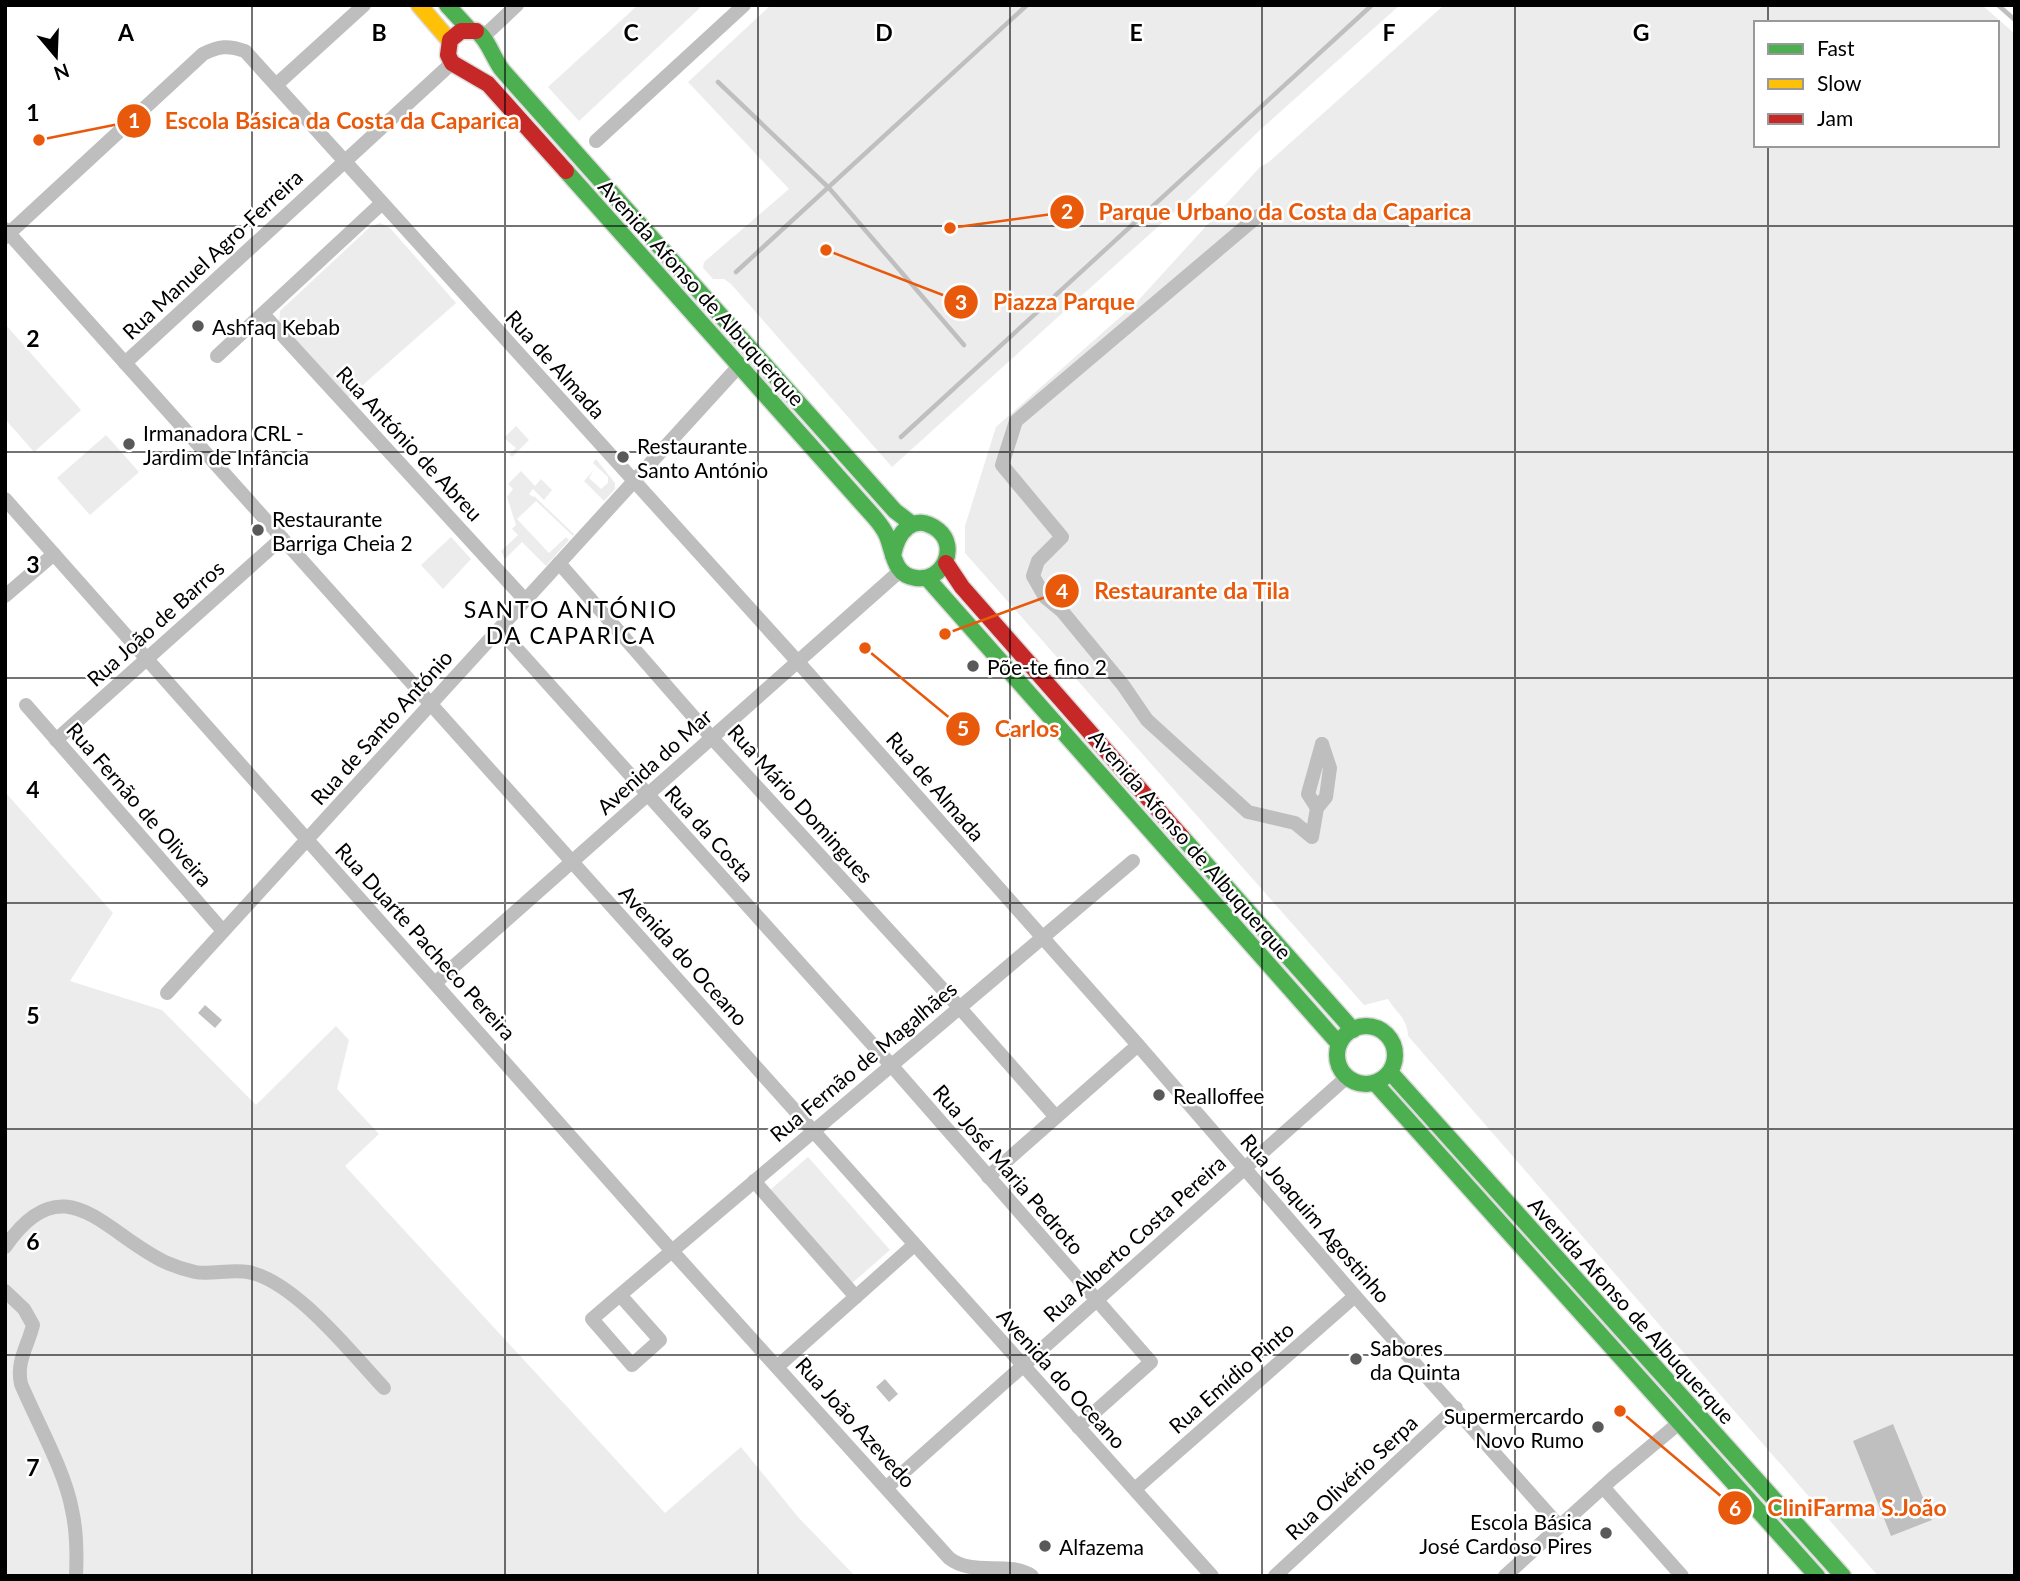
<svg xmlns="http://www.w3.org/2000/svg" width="2020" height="1581" viewBox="0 0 2020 1581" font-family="Lato,sans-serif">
  <rect width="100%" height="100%" fill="#fff"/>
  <g fill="#ececec" fill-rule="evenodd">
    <polygon points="638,5 703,5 579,121 548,87"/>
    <polygon points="771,5 1400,5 1260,130 1193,195 892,467 731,284 724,279 713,279 703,268 704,262 789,189 688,82"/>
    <path d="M1444,5H1982L2015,34V1576H1878L1408,1036C1407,1017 1396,1013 1388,999L1364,1005L965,553V526L996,427L1135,304L1260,167L1269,162ZM1756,23H1997V145H1756Z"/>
    <polygon points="380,223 390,228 456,303 348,398 279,324 280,311 370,227"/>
    <polygon points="5,324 81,410 34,452 5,419"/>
    <polygon points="516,426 529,440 512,457 509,454 516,448 504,438"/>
    <polygon points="106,435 139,472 90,515 57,478"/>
    <polygon points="596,459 615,483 615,489 604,501 584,481 594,470 589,478 601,489 608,483 608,477 593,463"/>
    <polygon points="521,471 535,486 541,479 552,490 544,500 533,489 529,494 533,497 534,496 574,534 573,536 536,501 517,519 549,553 566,537 569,540 546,566 522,542 505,559 501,551 518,535 512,529 516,525 507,497 513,489 508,484"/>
    <polygon points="451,537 471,559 443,589 421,565"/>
    <polygon points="5,792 113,913 70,981 162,1010 256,1105 336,1026 349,1040 337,1089 379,1134 345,1166 665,1513 741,1447 798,1517 855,1576 5,1576"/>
    <polygon points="808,1157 890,1250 851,1284 769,1191"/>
  </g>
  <g fill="#bfbfbf">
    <polygon points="205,1005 222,1020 215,1028 198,1013"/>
    <polygon points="885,1379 898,1394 889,1402 876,1387"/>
    <polygon points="1893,1424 1932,1520 1891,1536 1853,1441"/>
  </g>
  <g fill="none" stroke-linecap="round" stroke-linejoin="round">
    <g stroke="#bfbfbf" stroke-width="4.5">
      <polyline points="1998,5 2015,20"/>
      <polyline points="718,82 829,188 964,345"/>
      <polyline points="736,272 1027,5"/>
      <polyline points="901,437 1372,5"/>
    </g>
    <g stroke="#dbdbdb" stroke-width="19">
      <g id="fast">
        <polyline points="447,5 469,29"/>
        <path d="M476,31C488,38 493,59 503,71L895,511L912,524"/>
        <path d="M566,171L875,518C880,524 884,529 887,536C894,553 893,575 916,578C943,582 959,547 938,530C913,511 897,533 893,556"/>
        <polyline points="927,578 1339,1044"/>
        <polyline points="1182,837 1353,1030"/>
        <circle cx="1366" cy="1055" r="29"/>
        <polyline points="1390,1072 1843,1576"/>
        <polyline points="1375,1083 1817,1576"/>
      </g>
    </g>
    <g stroke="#dbdbdb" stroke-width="19">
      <polyline id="slow" points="419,5 449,40"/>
    </g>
    <g stroke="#dbdbdb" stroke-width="19">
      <g id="jam">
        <polyline points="476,31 461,31 450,40 448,55 452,63 488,84 566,171"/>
        <polyline points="946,563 962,587 1182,837"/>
      </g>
    </g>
    <g stroke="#bebebe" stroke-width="14">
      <polyline points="484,36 517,5"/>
      <polyline points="276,85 364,5"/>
      <polyline points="596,141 744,5"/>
      <polyline points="1258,216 1016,421 1002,465 1062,537 1038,561 1033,576 1045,597 1062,611 1123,685 1147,720 1248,812 1295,823 1312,837 1317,808 1326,797 1330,768 1322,744"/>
      <polyline points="5,229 1212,1576"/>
      <path d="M5,237L203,54C219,46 228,45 245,51L798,662L1138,1045L1355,1296L1559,1526"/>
      <polyline points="263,314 525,600"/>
      <polyline points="217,356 382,203"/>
      <polyline points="125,363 452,63"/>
      <path d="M5,499L672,1251L949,1558C973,1577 1008,1560 1032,1576"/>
      <polyline points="559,563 712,738 959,1007 1056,1117"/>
      <polyline points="5,596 54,554"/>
      <polyline points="499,629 891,1065 1151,1362 1078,1427"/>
      <polyline points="26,705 223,931"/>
      <polyline points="56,740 282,538"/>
      <polyline points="1317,808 1308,794 1322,744"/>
      <polyline points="435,983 900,571"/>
      <polyline points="167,993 739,366"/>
      <polyline points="988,1177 1138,1045"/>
      <polyline points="754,1181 856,1297"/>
      <path d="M5,1247C64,1161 105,1234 165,1262C174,1266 186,1270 195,1272C210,1275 231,1269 248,1272C295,1281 352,1354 384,1388"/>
      <path d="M5,1291L24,1309L33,1325C28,1346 16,1361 21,1384C37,1422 65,1471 72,1510C77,1532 77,1554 76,1576"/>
      <polyline points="620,1295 660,1340 632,1365 592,1319 620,1295 1133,861"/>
      <polyline points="777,1367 914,1245"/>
      <polyline points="887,1487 1347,1077"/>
      <polyline points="1603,1487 1682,1576"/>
      <polyline points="1135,1489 1355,1296"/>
      <polyline points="1275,1576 1456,1408"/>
      <polyline points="1505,1576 1613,1478 1679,1423"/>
    </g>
    <use href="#fast" stroke="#4caf50" stroke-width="16"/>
    <use href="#slow" stroke="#ffc107" stroke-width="16"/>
    <use href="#jam" stroke="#c62828" stroke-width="16"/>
  </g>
  <path fill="none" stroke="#000" stroke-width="2" stroke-opacity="0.55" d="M252,5V1576M505,5V1576M758,5V1576M1010,5V1576M1262,5V1576M1515,5V1576M1768,5V23M1768,145V1576M5,226H2015M5,452H2015M5,678H2015M5,903H2015M5,1129H2015M5,1355H2015"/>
  <g fill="#595959" stroke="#fff" stroke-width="2.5">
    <circle cx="198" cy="326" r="7"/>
    <circle cx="129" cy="444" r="7"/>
    <circle cx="623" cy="457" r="7"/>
    <circle cx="258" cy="530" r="7"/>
    <circle cx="973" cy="666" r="7"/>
    <circle cx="1159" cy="1095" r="7"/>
    <circle cx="1356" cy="1359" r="7"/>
    <circle cx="1598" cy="1427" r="7"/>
    <circle cx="1606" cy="1533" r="7"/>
    <circle cx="1045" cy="1546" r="7"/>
  </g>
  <g text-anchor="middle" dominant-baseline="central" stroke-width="5" stroke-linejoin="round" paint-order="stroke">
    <g font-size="21" fill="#000" stroke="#fff">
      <text transform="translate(212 254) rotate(-43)">Rua Manuel Agro-Ferreira</text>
      <text transform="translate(702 292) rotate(48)">Avenida Afonso de Albuquerque</text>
      <text transform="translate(556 364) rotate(48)">Rua de Almada</text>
      <text transform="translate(410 443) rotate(47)">Rua António de Abreu</text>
      <text transform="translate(155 623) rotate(-42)">Rua João de Barros</text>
      <text transform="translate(381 727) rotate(-48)">Rua de Santo António</text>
      <text transform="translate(654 761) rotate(-42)">Avenida do Mar</text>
      <text transform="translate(936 786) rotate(49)">Rua de Almada</text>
      <text transform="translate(801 803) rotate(48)">Rua Mário Domingues</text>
      <text transform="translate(140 804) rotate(49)">Rua Fernão de Oliveira</text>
      <text transform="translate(710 833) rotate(48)">Rua da Costa</text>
      <text transform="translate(1191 844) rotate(49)">Avenida Afonso de Albuquerque</text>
      <text transform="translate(426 941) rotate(48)">Rua Duarte Pacheco Pereira</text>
      <text transform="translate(684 955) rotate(48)">Avenida do Oceano</text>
      <text transform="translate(863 1061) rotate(-40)">Rua Fernão de Magalhães</text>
      <text transform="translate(1009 1169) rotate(49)">Rua José Maria Pedroto</text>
      <text transform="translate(1316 1218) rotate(49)">Rua Joaquim Agostinho</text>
      <text transform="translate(1134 1238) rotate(-42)">Rua Alberto Costa Pereira</text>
      <text transform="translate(1632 1310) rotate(48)">Avenida Afonso de Albuquerque</text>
      <text transform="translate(1231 1377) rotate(-41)">Rua Emídio Pinto</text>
      <text transform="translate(1062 1378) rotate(48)">Avenida do Oceano</text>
      <text transform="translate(856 1422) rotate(48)">Rua João Azevedo</text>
      <text transform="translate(1351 1477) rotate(-43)">Rua Olivério Serpa</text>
    </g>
    <g font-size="21" fill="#000" stroke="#fff" text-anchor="start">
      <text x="212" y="326">Ashfaq Kebab</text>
      <text x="143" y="432">Irmanadora CRL -<tspan x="143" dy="24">Jardim de Infância</tspan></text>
      <text x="637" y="445">Restaurante<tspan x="637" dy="24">Santo António</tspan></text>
      <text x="272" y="518">Restaurante<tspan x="272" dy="24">Barriga Cheia 2</tspan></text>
      <text x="987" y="666">Põe-te fino 2</text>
      <text x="1173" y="1095">Realloffee</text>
      <text x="1370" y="1347">Sabores<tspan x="1370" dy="24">da Quinta</tspan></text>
      <text x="1584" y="1415" text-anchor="end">Supermercardo<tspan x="1584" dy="24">Novo Rumo</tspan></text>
      <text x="1592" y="1521" text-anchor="end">Escola Básica<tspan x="1592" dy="24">José Cardoso Pires</tspan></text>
      <text x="1059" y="1546">Alfazema</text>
    </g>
    <g font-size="23" letter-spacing="2" fill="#000" stroke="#fff">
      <text x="571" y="609">SANTO ANTÓNIO<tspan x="571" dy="26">DA CAPARICA</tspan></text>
    </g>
  </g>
  <g font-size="23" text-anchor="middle" font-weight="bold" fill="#000" stroke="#fff" stroke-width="5" stroke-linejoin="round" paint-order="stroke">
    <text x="126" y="41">A</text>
    <text x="379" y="41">B</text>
    <text x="631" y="41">C</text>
    <text x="884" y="41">D</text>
    <text x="1136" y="41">E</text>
    <text x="1389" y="41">F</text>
    <text x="1641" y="41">G</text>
    <text x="33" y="121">1</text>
    <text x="33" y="347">2</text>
    <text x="33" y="573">3</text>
    <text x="33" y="798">4</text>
    <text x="33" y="1024">5</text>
    <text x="33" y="1250">6</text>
    <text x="33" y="1476">7</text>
  </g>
  <path fill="none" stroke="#e8590c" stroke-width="2.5" d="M39 140L134 121M950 228L1067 212M826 250L961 302M945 634L1062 591M865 648L963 729M1620 1411L1735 1508"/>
  <g fill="#e8590c" stroke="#fff" stroke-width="2.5">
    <circle cx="39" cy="140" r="7"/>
    <circle cx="950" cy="228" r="7"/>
    <circle cx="826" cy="250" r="7"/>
    <circle cx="945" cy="634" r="7"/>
    <circle cx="865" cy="648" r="7"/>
    <circle cx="1620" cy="1411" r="7"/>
    <circle cx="134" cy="121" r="18"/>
    <circle cx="1067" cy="212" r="18"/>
    <circle cx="961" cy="302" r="18"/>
    <circle cx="1062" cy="591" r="18"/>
    <circle cx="963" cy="729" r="18"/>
    <circle cx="1735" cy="1508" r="18"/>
  </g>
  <g font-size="21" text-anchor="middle" font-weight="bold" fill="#fff">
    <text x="134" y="128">1</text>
    <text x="1067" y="219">2</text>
    <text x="961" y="310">3</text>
    <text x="1062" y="599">4</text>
    <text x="963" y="736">5</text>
    <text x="1735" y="1516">6</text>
  </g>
  <g font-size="23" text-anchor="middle" font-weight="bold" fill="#e8590c" stroke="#fff" stroke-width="5" stroke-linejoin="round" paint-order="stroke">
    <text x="342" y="129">Escola Básica da Costa da Caparica</text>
    <text x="1285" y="220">Parque Urbano da Costa da Caparica</text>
    <text x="1064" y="310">Piazza Parque</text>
    <text x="1192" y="599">Restaurante da Tila</text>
    <text x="1027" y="737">Carlos</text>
    <text x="1857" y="1516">CliniFarma S.João</text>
  </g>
  <rect width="2020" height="1581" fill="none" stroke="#000000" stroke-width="14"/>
  <rect x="1754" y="21" width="245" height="126" fill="#ffffff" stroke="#999999" stroke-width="2"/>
  <rect x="1768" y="44" width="35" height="10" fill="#4caf50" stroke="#999999" stroke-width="2"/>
  <text x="1817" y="56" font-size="21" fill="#000000">Fast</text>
  <rect x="1768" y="79" width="35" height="10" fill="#ffc107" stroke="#999999" stroke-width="2"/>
  <text x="1817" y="91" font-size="21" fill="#000000">Slow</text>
  <rect x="1768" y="114" width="35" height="10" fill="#c62828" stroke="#999999" stroke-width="2"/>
  <text x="1817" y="126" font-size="21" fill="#000000">Jam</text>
  <g transform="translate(56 56) rotate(161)" stroke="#ffffff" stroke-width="5" paint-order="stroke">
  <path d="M0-5L12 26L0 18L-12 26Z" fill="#000000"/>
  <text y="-10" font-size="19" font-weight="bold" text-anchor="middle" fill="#000000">N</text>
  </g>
</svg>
